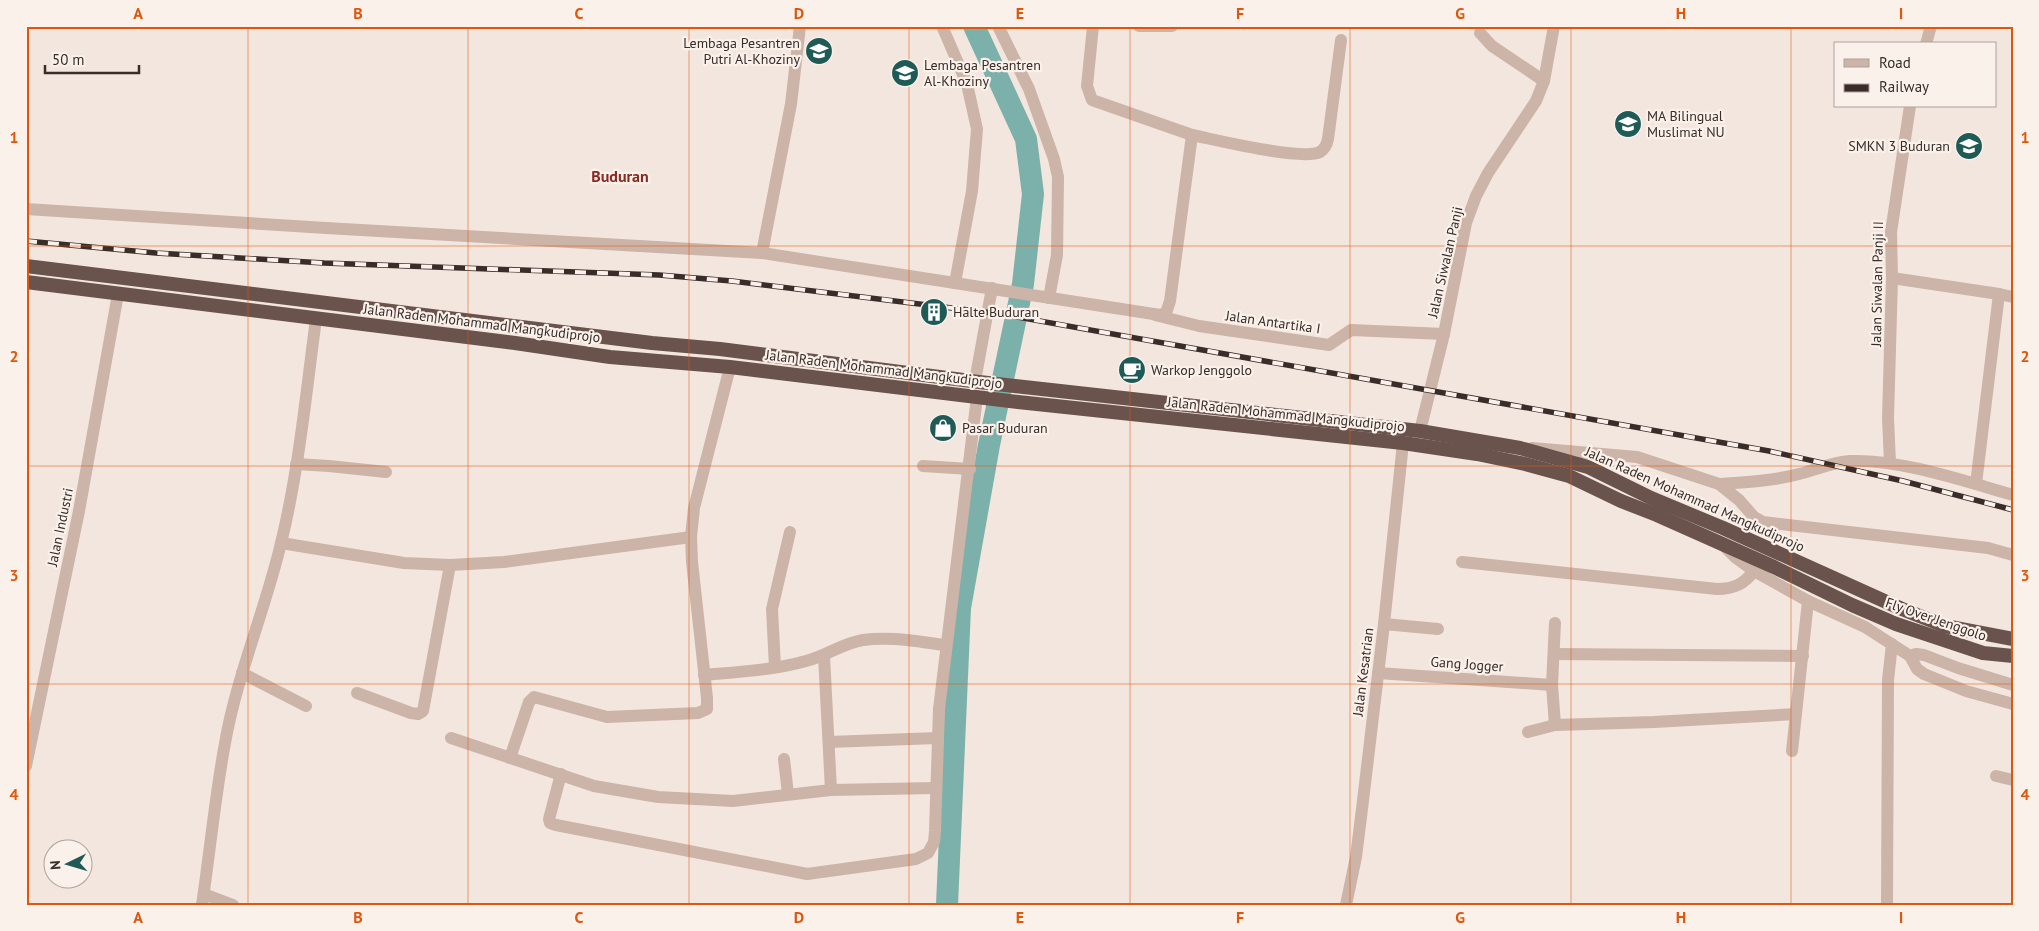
<svg xmlns="http://www.w3.org/2000/svg" width="2039" height="931" viewBox="0 0 2039 931" font-family="'PT Sans',sans-serif">
  <rect width="100%" height="100%" fill="#f3e6de"/>
  <g fill="none" stroke-linecap="round" stroke-linejoin="round">
    <polyline stroke="#7cb1ab" stroke-width="22" points="947,905 960,608 989,445 1023,284 1033,194 1026,139 974,26"/>
    <g stroke="#ccb4a9" stroke-width="12">
      <polyline points="800,26 791,104 762,253 1160,315 1166,313 1170,301 1192,135 1092,100 1087,86 1093,26"/>
      <polyline points="942,26 967,84 977,129 972,191 955,283"/>
      <polyline points="998,26 1029,89 1054,159 1058,177 1057,255 1049,298"/>
      <polyline points="1139,26 1172,26"/>
      <polyline points="1480,33 1492,46 1544,81"/>
      <polyline points="1926,44 1931,26"/>
      <path d="M1192,135C1217,140 1301,161 1320,152C1325,149 1327,144 1328,139L1341,40"/>
      <polyline points="26,209 326,228 762,253"/>
      <polyline points="1892,278 1999,294"/>
      <polyline points="1155,315 1199,326 1329,345 1351,330 1444,334"/>
      <polyline points="975,381 992,288"/>
      <polyline points="1420,431 1444,334 1466,223 1476,196 1488,173 1536,101 1544,81 1554,26"/>
      <polyline points="1890,463 1888,418 1892,278 1891,232 1910,106"/>
      <polyline points="296,464 329,466 386,472"/>
      <polyline points="923,466 970,469"/>
      <polyline points="1976,484 1999,294 2013,297"/>
      <polyline points="281,543 404,563 450,565 504,562 691,537"/>
      <path d="M1462,562L1717,589C1734,589 1744,584 1754,571"/>
      <polyline points="1384,624 1438,629"/>
      <polyline points="1554,654 1803,656"/>
      <polyline points="824,656 831,790"/>
      <polyline points="775,667 772,609 790,532"/>
      <polyline points="242,673 306,706"/>
      <polyline points="1378,673 1552,685"/>
      <path d="M704,675C738,672 774,670 806,661C826,656 843,643 863,640C891,636 919,642 946,645"/>
      <polyline points="357,693 411,713 418,714 423,711 450,565"/>
      <polyline points="1555,725 1552,685 1555,623"/>
      <polyline points="1528,732 1555,725 1654,722 1796,714"/>
      <polyline points="451,738 594,786 658,797 733,801 831,790 935,788"/>
      <polyline points="829,742 937,738"/>
      <polyline points="1792,751 1808,601"/>
      <polyline points="510,758 529,702 534,697 607,717 698,713 707,709 707,698 692,562 691,537 694,508 730,367"/>
      <polyline points="784,759 788,794"/>
      <polyline points="561,774 549,819 550,823 556,825 807,874 916,859 928,853 934,842 935,831 939,709 977,397"/>
      <polyline points="1996,776 2013,780"/>
      <polyline points="204,894 233,905"/>
      <path d="M202,905C210,851 215,797 225,743C237,675 265,611 281,543C299,470 306,393 316,319"/>
      <polyline points="1887,905 1888,680 1892,644"/>
    </g>
    <g stroke="#ccb4a9" stroke-width="12">
      <polyline points="1532,448 1637,457 1719,484 1739,500 1754,517 1763,522 1988,548 2013,555"/>
      <path d="M1719,484C1746,482 1773,481 1799,474C1816,470 1832,462 1850,461C1900,459 1964,481 2013,495"/>
      <polyline points="1724,546 1736,558 1754,571 1808,601 1865,627 1910,656 1916,654 1924,655 1958,668 2013,685"/>
      <polyline points="1910,656 1917,669 1924,674 1966,691 2013,704"/>
      <polyline points="26,766 79,511 118,294"/>
      <polyline points="1346,905 1356,857 1362,809 1384,624 1403,443"/>
    </g>
    <g stroke="#6a524d" stroke-width="14">
      <polyline points="26,266 652,343 720,349 979,382 1420,431 1520,448 1588,467 1651,498 1723,528 1902,609 1945,626 2013,639"/>
      <polyline points="26,282 515,343 610,357 730,367 1018,402 1403,443 1477,454 1525,464 1569,476 1621,501 1657,515 1774,567 1852,605 1896,624 1983,653 2013,656"/>
    </g>
    <g stroke="#392c29" stroke-width="5.5">
      <polyline id="rail" points="26,241 156,253 324,263 659,275 732,281 1001,314 1769,451 1903,481 2013,510"/>
    </g>
    <use href="#rail" stroke="#faf1ea" stroke-width="4" stroke-dasharray="11" stroke-linecap="butt"/>
  </g>
  <path fill="none" stroke="#df570d" stroke-width="1" stroke-opacity="0.55" d="M248,26V905M468,26V905M689,26V905M909,26V905M1130,26V905M1350,26V905M1571,26V905M1791,26V905M26,246H2013M26,466H2013M26,684H2013"/>
  <defs>
    <g id="school-disc" transform="scale(1.4375)"><circle r="9.5" fill="#1e5b56" stroke="#faf1ea"/><path d="M0-5L7-2L0 1L-7-2ZM-4 1L0 2.5L4 1V4Q0 6-4 4Z" fill="#fff"/></g>
    <g id="building-disc" transform="scale(1.4375)"><circle r="9.5" fill="#1e5b56" stroke="#faf1ea"/><path d="M-4-6H4V6H1V3H-1V6H-4ZM-2.5-4.3h1.7v1.8h-1.7ZM.8-4.3h1.7v1.8H.8ZM-2.5-1h1.7V.8h-1.7ZM.8-1h1.7V.8H.8Z" fill="#fff"/></g>
    <g id="cafe-disc" transform="scale(1.4375)"><circle r="9.5" fill="#1e5b56" stroke="#faf1ea"/><path d="M-5.5-4.5H6V0H3Q3 3.5 0 3.5H-2.5Q-5.5 3.5-5.5 0ZM3-3.2v2h1.7v-2ZM-6 4.5H4V6H-6Z" fill="#fff"/></g>
    <g id="shop-disc" transform="scale(1.4375)"><circle r="9.5" fill="#1e5b56" stroke="#faf1ea"/><path d="M-5-2.5h2.3a2.7 3.5 0 0 1 5.4 0H5L5.5 6h-11ZM-1.5-2.5h3a1.5 2.3 0 0 0-3 0Z" fill="#fff"/></g>
  </defs>
  <g fill-rule="evenodd">
    <use href="#school-disc" x="819" y="51"/>
    <use href="#school-disc" x="905" y="73"/>
    <use href="#school-disc" x="1628" y="124"/>
    <use href="#school-disc" x="1969" y="146"/>
    <use href="#building-disc" x="934" y="312"/>
    <use href="#cafe-disc" x="1132" y="370"/>
    <use href="#shop-disc" x="943" y="428"/>
  </g>
  <g text-anchor="middle" dominant-baseline="central" stroke-width="4.5" stroke-linejoin="round" paint-order="stroke">
    <g font-size="14" fill="#392c29" stroke="#faf1ea" text-anchor="start">
      <text x="800" y="43" text-anchor="end">Lembaga Pesantren<tspan x="800" dy="16">Putri Al-Khoziny</tspan></text>
      <text x="924" y="65">Lembaga Pesantren<tspan x="924" dy="16">Al-Khoziny</tspan></text>
      <text x="1647" y="116">MA Bilingual<tspan x="1647" dy="16">Muslimat NU</tspan></text>
      <text x="1950" y="146" text-anchor="end">SMKN 3 Buduran</text>
      <text x="953" y="312">Halte Buduran</text>
      <text x="1151" y="370">Warkop Jenggolo</text>
      <text x="962" y="428">Pasar Buduran</text>
    </g>
    <g font-size="14" fill="#392c29" stroke="#faf1ea">
      <text transform="translate(1445 262) rotate(-77)">Jalan Siwalan Panji</text>
      <text transform="translate(1877 284) rotate(-89)">Jalan Siwalan Panji II</text>
      <text transform="translate(1273 322) rotate(8)">Jalan Antartika I</text>
      <text transform="translate(482 323) rotate(7)">Jalan Raden Mohammad Mangkudiprojo</text>
      <text transform="translate(884 369) rotate(7)">Jalan Raden Mohammad Mangkudiprojo</text>
      <text transform="translate(1286 414) rotate(6)">Jalan Raden Mohammad Mangkudiprojo</text>
      <text transform="translate(1695 499) rotate(24)">Jalan Raden Mohammad Mangkudiprojo</text>
      <text transform="translate(60 527) rotate(-78)">Jalan Industri</text>
      <text transform="translate(1936 619) rotate(19)">Fly Over Jenggolo</text>
      <text transform="translate(1467 664) rotate(4)">Gang Jogger</text>
      <text transform="translate(1363 672) rotate(-83)">Jalan Kesatrian</text>
    </g>
    <g font-size="16" font-weight="bold" fill="#892a21" stroke="#faf1ea">
      <text x="620" y="176">Buduran</text>
    </g>
  </g>
  <rect width="2039" height="931" fill="none" stroke="#faf1ea" stroke-width="55"/>
  <rect x="1834" y="42" width="162" height="65" fill="#faf1ea" stroke="#ada29d"/>
  <rect x="1844" y="59" width="25" height="8" fill="#ccb4a9" stroke="#ada29d"/>
  <text x="1879" y="68" font-size="15" fill="#392c29">Road</text>
  <rect x="1844" y="84" width="25" height="8" fill="#392c29" stroke="#ada29d"/>
  <text x="1879" y="92" font-size="15" fill="#392c29">Railway</text>
  <g transform="translate(68 864) rotate(265)"><circle r="24" fill="#faf1ea" stroke="#ada29d"/>
  <path d="M0-4L9 19L0 12L-9 19Z" fill="#1e5b56"/>
  <text y="-8" font-size="14" font-weight="bold" text-anchor="middle" fill="#392c29">N</text>
  </g>
  <path d="M45 65v8h94v-8" fill="none" stroke="#392c29" stroke-width="2.5"/>
  <text x="52" y="65" font-size="15" fill="#392c29" stroke="#faf1ea" stroke-width="4" paint-order="stroke">50 m</text>
  <rect x="28" y="28" width="1984" height="876" fill="none" stroke="#df570d" stroke-width="2"/>
  <g font-size="16" text-anchor="middle" font-weight="bold" fill="#df570d">
    <text x="138" y="19">A</text>
    <text x="358" y="19">B</text>
    <text x="579" y="19">C</text>
    <text x="799" y="19">D</text>
    <text x="1020" y="19">E</text>
    <text x="1240" y="19">F</text>
    <text x="1460" y="19">G</text>
    <text x="1681" y="19">H</text>
    <text x="1901" y="19">I</text>
    <text x="14" y="143">1</text>
    <text x="2025" y="143">1</text>
    <text x="14" y="362">2</text>
    <text x="2025" y="362">2</text>
    <text x="14" y="581">3</text>
    <text x="2025" y="581">3</text>
    <text x="14" y="800">4</text>
    <text x="2025" y="800">4</text>
    <text x="138" y="923">A</text>
    <text x="358" y="923">B</text>
    <text x="579" y="923">C</text>
    <text x="799" y="923">D</text>
    <text x="1020" y="923">E</text>
    <text x="1240" y="923">F</text>
    <text x="1460" y="923">G</text>
    <text x="1681" y="923">H</text>
    <text x="1901" y="923">I</text>
  </g>
</svg>
